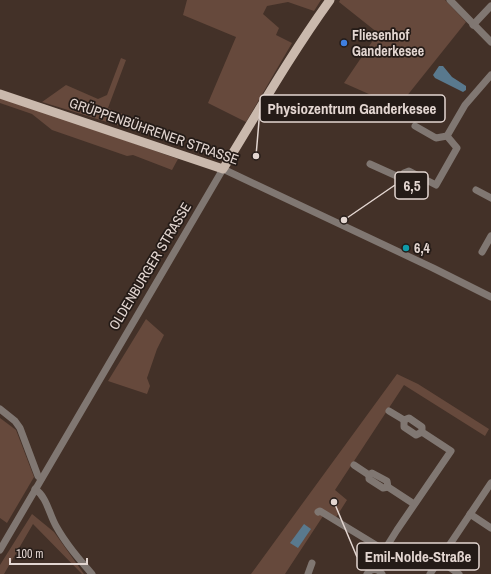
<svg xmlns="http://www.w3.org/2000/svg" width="491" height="574" viewBox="0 0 491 574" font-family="'Archivo Narrow',sans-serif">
  <rect width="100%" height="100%" fill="#433128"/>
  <g fill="#66493c">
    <polygon points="187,0 321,0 314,11 288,2 267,6 263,14 279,28 276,35 292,43 246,122 208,103 236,37 183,15"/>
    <polygon points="340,0 445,0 466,22 398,107 344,83 378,33 339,2"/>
    <polygon points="121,58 126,60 108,108 148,124 149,135 42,102 66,85 98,99 107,95"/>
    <polygon points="0,96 178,159 172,170 133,155 127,156 52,130 32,114 0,103"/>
    <polygon points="146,319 164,335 157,349 147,378 150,386 147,394 108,381"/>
    <polygon points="397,374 418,384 489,429 485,436 404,385 335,490 347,500 335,519 325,513 285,574 251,574"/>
    <polygon points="0,418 16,430 34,477 7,523 0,518"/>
    <polygon points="32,514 54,532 84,574 82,574 33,524 4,574 0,574 0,565"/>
  </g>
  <g fill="#59798e">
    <polygon points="439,66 443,66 452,77 466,86 466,90 463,92 435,78 433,75"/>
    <polygon points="304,524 311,529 298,548 290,543"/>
  </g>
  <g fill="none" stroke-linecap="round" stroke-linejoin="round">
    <g stroke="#807772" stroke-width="7">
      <polyline points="450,0 491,42"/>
      <polyline points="473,25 491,6"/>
      <polyline points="415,126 436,138 447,136"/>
      <polyline points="370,164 401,178 404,173 409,171 436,185 457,148 447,136 465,105 491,75"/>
      <polyline points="401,178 410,183 420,177"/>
      <polyline points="476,190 491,198"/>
      <polyline points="482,252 491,236"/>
      <polyline points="0,409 15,421 20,428 38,476 41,479"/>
      <polyline points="404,420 404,427 416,435 422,432"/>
      <polyline points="354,465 369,475 372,473 387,481 388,487 414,504"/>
      <polyline points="369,475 369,479 383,488 388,487"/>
      <path d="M35,489C47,497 49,514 56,526C66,544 79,559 92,574"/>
      <polyline points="318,512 320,511 384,550"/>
      <polyline points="470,514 491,528"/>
      <polyline points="0,550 223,169 433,268 491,297"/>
      <polyline points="439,560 459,574"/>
      <polyline points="375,569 377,562 397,530 451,451 422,432 422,427 409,418 404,420 389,411"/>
      <polyline points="308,574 312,563"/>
      <path d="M367,574C371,568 378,568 382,574"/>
      <polyline points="430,574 491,483"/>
    </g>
    <path stroke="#cab9ad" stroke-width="9" d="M0,94L223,169C258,112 291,54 330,0"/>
  </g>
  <circle fill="#3f7fe0" stroke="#241b17" stroke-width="1.5" cx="344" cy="43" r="4"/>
  <circle fill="#0f9aa8" stroke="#241b17" stroke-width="1.5" cx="406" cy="248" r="4"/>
  <g text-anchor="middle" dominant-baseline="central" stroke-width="3.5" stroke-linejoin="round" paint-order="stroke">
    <g font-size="14" font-weight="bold" fill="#e3d6d1" stroke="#241b17" text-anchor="start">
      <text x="352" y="35">Fliesenhof<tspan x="352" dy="16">Ganderkesee</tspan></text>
      <text x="414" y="248">6,4</text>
    </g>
    <g font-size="14" fill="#e3d6d1" stroke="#241b17">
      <text transform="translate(154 131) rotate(19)">GRÜPPENBÜHRENER STRASSE</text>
      <text transform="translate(150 266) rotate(-59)">OLDENBURGER STRASSE</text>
    </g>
  </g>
  <path fill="none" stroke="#e3d6d1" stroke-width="1.5" d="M256 156L260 109M344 220L395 185M334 502L357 557"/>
  <g fill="#e3d6d1" stroke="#241b17" stroke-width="1.5">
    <circle cx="256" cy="156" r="4"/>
    <circle cx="344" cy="220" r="4"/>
    <circle cx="334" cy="502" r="4"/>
  </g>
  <g fill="#241b17" stroke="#e3d6d1" stroke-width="1.5">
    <rect x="260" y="95" width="185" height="27" rx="4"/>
    <rect x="395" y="172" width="33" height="27" rx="4"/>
    <rect x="357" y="543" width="122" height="27" rx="4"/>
  </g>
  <g font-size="15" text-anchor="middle" font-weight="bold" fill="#e3d6d1">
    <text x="352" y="114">Physiozentrum Ganderkesee</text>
    <text x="412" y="191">6,5</text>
    <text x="418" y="562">Emil-Nolde-Straße</text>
  </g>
  <path d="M10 558v6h77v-6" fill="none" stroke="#e3d6d1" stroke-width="2"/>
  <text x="16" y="558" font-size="12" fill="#e3d6d1" stroke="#241b17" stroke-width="3" paint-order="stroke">100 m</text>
</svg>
